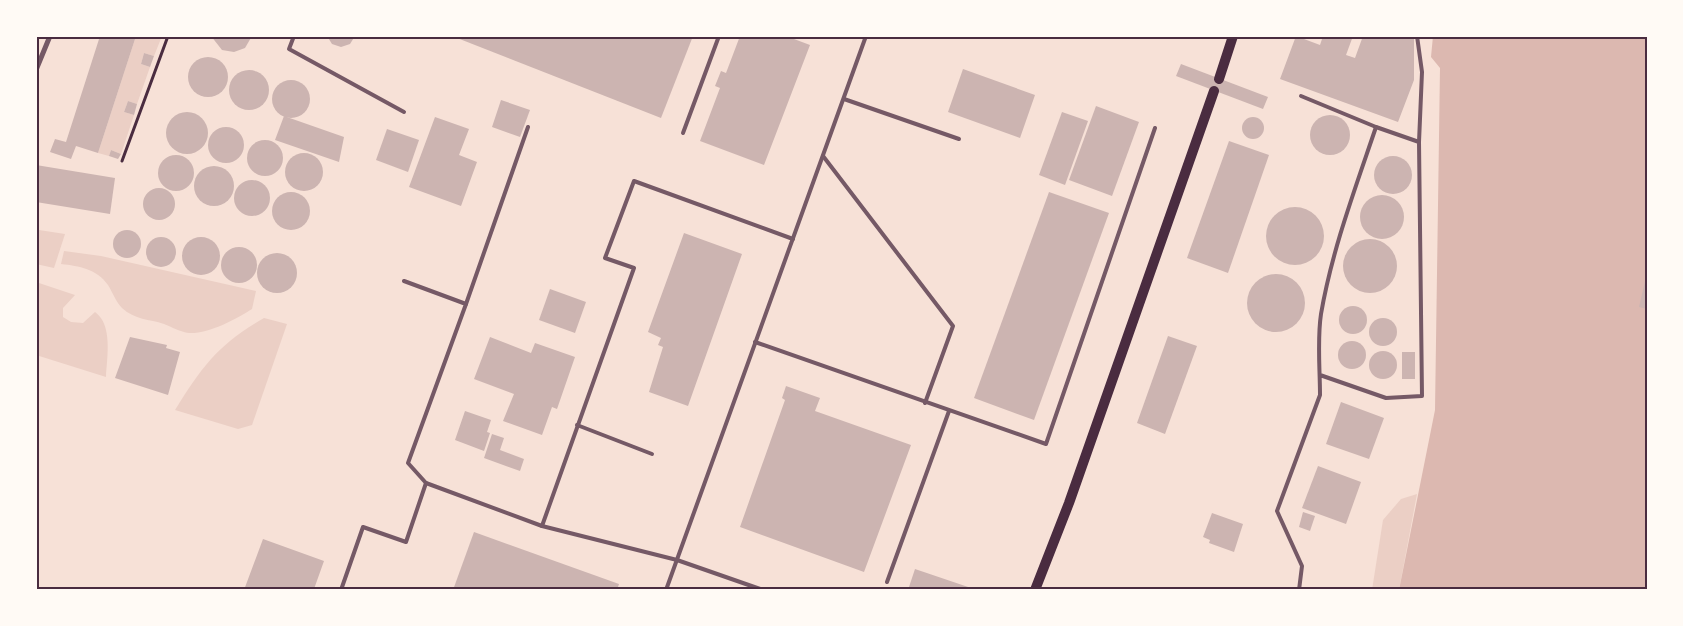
<svg xmlns="http://www.w3.org/2000/svg" width="1683" height="626" viewBox="0 0 1683 626" font-family="'Varela Round',sans-serif">
  <rect width="100%" height="100%" fill="#f7e1d7"/>
  <g fill="#ebcfc5">
    <polygon points="136,36 162,36 154,56 144,53 141,64 150,67 137,104 128,101 124,112 134,115 121,154 111,150 109,156 98,153"/>
    <polygon points="39,230 65,234 54,268 36,264"/>
    <path d="M64,251L101,256L256,291L252,309C237,319 208,334 189,333C180,332 172,327 164,324C149,319 135,320 122,308C116,302 113,293 108,285C97,269 79,266 61,264Z"/>
    <path d="M36,282L75,295L63,308V317L71,322L83,323L95,312C113,325 107,357 106,377L36,355Z"/>
    <path d="M264,318L287,324L252,425L238,429L175,410C203,365 218,345 264,318Z"/>
    <polygon points="1417,494 1399,590 1372,590 1383,520 1401,499"/>
  </g>
  <polygon fill="#dcb8b0" points="1433,36 1647,36 1647,590 1399,590 1435,410 1440,68 1431,57"/>
  <g fill="#ccb4b1">
    <polygon points="100,36 136,36 98,153 76,146 71,159 50,152 55,139 66,142"/>
    <polygon points="211,36 252,36 245,48 234,52 222,50"/>
    <polygon points="327,36 355,36 350,44 341,47 332,44"/>
    <polygon points="452,36 693,36 661,118"/>
    <polygon points="740,36 786,36 810,45 764,165 700,141 720,88 715,86 721,71 726,73"/>
    <polygon points="1296,36 1320,45 1323,36 1353,36 1346,55 1355,58 1363,36 1414,36 1414,80 1398,122 1280,79"/>
    <polygon points="144,53 154,56 150,67 141,64"/>
    <circle cx="208" cy="77" r="20"/>
    <polygon points="1181,64 1268,97 1263,109 1176,76"/>
    <polygon points="963,69 1035,95 1020,138 948,112"/>
    <circle cx="249" cy="90" r="20"/>
    <circle cx="291" cy="99" r="19"/>
    <polygon points="501,100 530,110 520,137 492,127"/>
    <polygon points="128,101 137,104 134,115 124,112"/>
    <polygon points="1096,106 1139,122 1112,196 1069,180"/>
    <polygon points="1062,112 1088,121 1065,185 1039,175"/>
    <circle cx="187" cy="133" r="21"/>
    <circle cx="1330" cy="135" r="20"/>
    <polygon points="284,116 344,137 339,162 275,140"/>
    <circle cx="1253" cy="128" r="11"/>
    <polygon points="435,117 469,129 459,155 477,162 461,206 409,187"/>
    <circle cx="226" cy="145" r="18"/>
    <polygon points="387,129 419,140 408,172 376,160"/>
    <circle cx="265" cy="158" r="18"/>
    <polygon points="1229,141 1269,155 1228,273 1187,258"/>
    <polygon points="111,150 121,154 118,159 109,156"/>
    <circle cx="304" cy="172" r="19"/>
    <circle cx="176" cy="173" r="18"/>
    <circle cx="1393" cy="175" r="19"/>
    <polygon points="36,165 115,178 110,214 36,202"/>
    <circle cx="214" cy="186" r="20"/>
    <circle cx="252" cy="198" r="18"/>
    <circle cx="159" cy="204" r="16"/>
    <circle cx="291" cy="211" r="19"/>
    <polygon points="1049,192 1109,213 1034,420 974,398"/>
    <circle cx="1382" cy="217" r="22"/>
    <circle cx="1295" cy="236" r="29"/>
    <circle cx="127" cy="244" r="14"/>
    <polygon points="684,233 742,254 688,406 649,392 663,347 658,345 661,338 648,332"/>
    <circle cx="201" cy="256" r="19"/>
    <circle cx="161" cy="252" r="15"/>
    <circle cx="1370" cy="266" r="27"/>
    <circle cx="239" cy="265" r="18"/>
    <circle cx="277" cy="273" r="20"/>
    <circle cx="1276" cy="303" r="29"/>
    <polygon points="1646,277 1647,277 1647,309 1639,307"/>
    <polygon points="550,289 586,302 575,333 539,320"/>
    <circle cx="1353" cy="320" r="14"/>
    <circle cx="1383" cy="332" r="14"/>
    <polygon points="1168,336 1197,346 1165,434 1137,423"/>
    <polygon points="130,337 167,345 166,348 180,352 168,395 115,378"/>
    <polygon points="490,337 531,353 535,343 575,357 557,409 552,407 542,435 503,421 514,394 474,379"/>
    <circle cx="1352" cy="355" r="14"/>
    <circle cx="1383" cy="365" r="14"/>
    <rect x="1402" y="352" width="13" height="27"/>
    <polygon points="786,386 820,398 815,411 911,445 864,572 740,527 785,400 782,398"/>
    <polygon points="1341,402 1384,418 1369,459 1326,444"/>
    <polygon points="465,411 491,420 487,432 490,433 484,451 455,440"/>
    <polygon points="492,434 504,438 500,450 524,459 520,471 484,458"/>
    <polygon points="1318,466 1361,482 1346,524 1302,508"/>
    <polygon points="1303,512 1315,516 1310,531 1299,527"/>
    <polygon points="1212,513 1243,524 1234,552 1209,543 1210,540 1203,537"/>
    <polygon points="474,532 619,584 617,590 453,590"/>
    <polygon points="263,539 324,561 314,589 307,587 306,590 244,590"/>
    <polygon points="915,569 974,589 974,590 908,590"/>
  </g>
  <g fill="none" stroke-linecap="round" stroke-linejoin="round">
    <g stroke="#4a2c40" stroke-width="3">
      <polyline points="122,161 168,36"/>
      <polyline points="36,222 37,217"/>
    </g>
    <g stroke="#755966" stroke-width="4">
      <polyline points="294,36 289,49 404,112"/>
      <polyline points="1417,36 1422,72 1419,142"/>
      <polyline points="1301,96 1376,127"/>
      <polyline points="844,99 959,139"/>
      <polyline points="683,133 719,36"/>
      <polyline points="823,156 953,326 925,403"/>
      <polyline points="404,281 466,304 408,463 426,483 542,526 677,560 763,590"/>
      <polyline points="466,304 528,127"/>
      <polyline points="755,342 1046,444 1155,128"/>
      <polyline points="577,425 652,454"/>
      <polyline points="542,526 634,268 605,258 634,181 793,239"/>
      <polyline points="887,582 949,411"/>
      <polyline points="341,590 363,527 406,542 426,483"/>
      <polyline points="666,590 866,36"/>
      <path d="M1299,590L1302,566L1277,511L1320,395C1320,369 1317,340 1321,314C1332,250 1355,189 1376,127L1419,142L1422,396L1386,398L1320,375"/>
    </g>
    <polyline stroke="#755966" stroke-width="5" points="36,70 50,36"/>
    <g stroke="#4a2c40" stroke-width="10">
      <polyline points="1219,79 1233,36"/>
      <polyline points="1035,590 1069,503 1214,91"/>
    </g>
  </g>
  <rect width="1683" height="626" fill="none" stroke="#fffaf5" stroke-width="75"/>
  <rect x="38" y="38" width="1608" height="550" fill="none" stroke="#4a2c40" stroke-width="2"/>
</svg>
